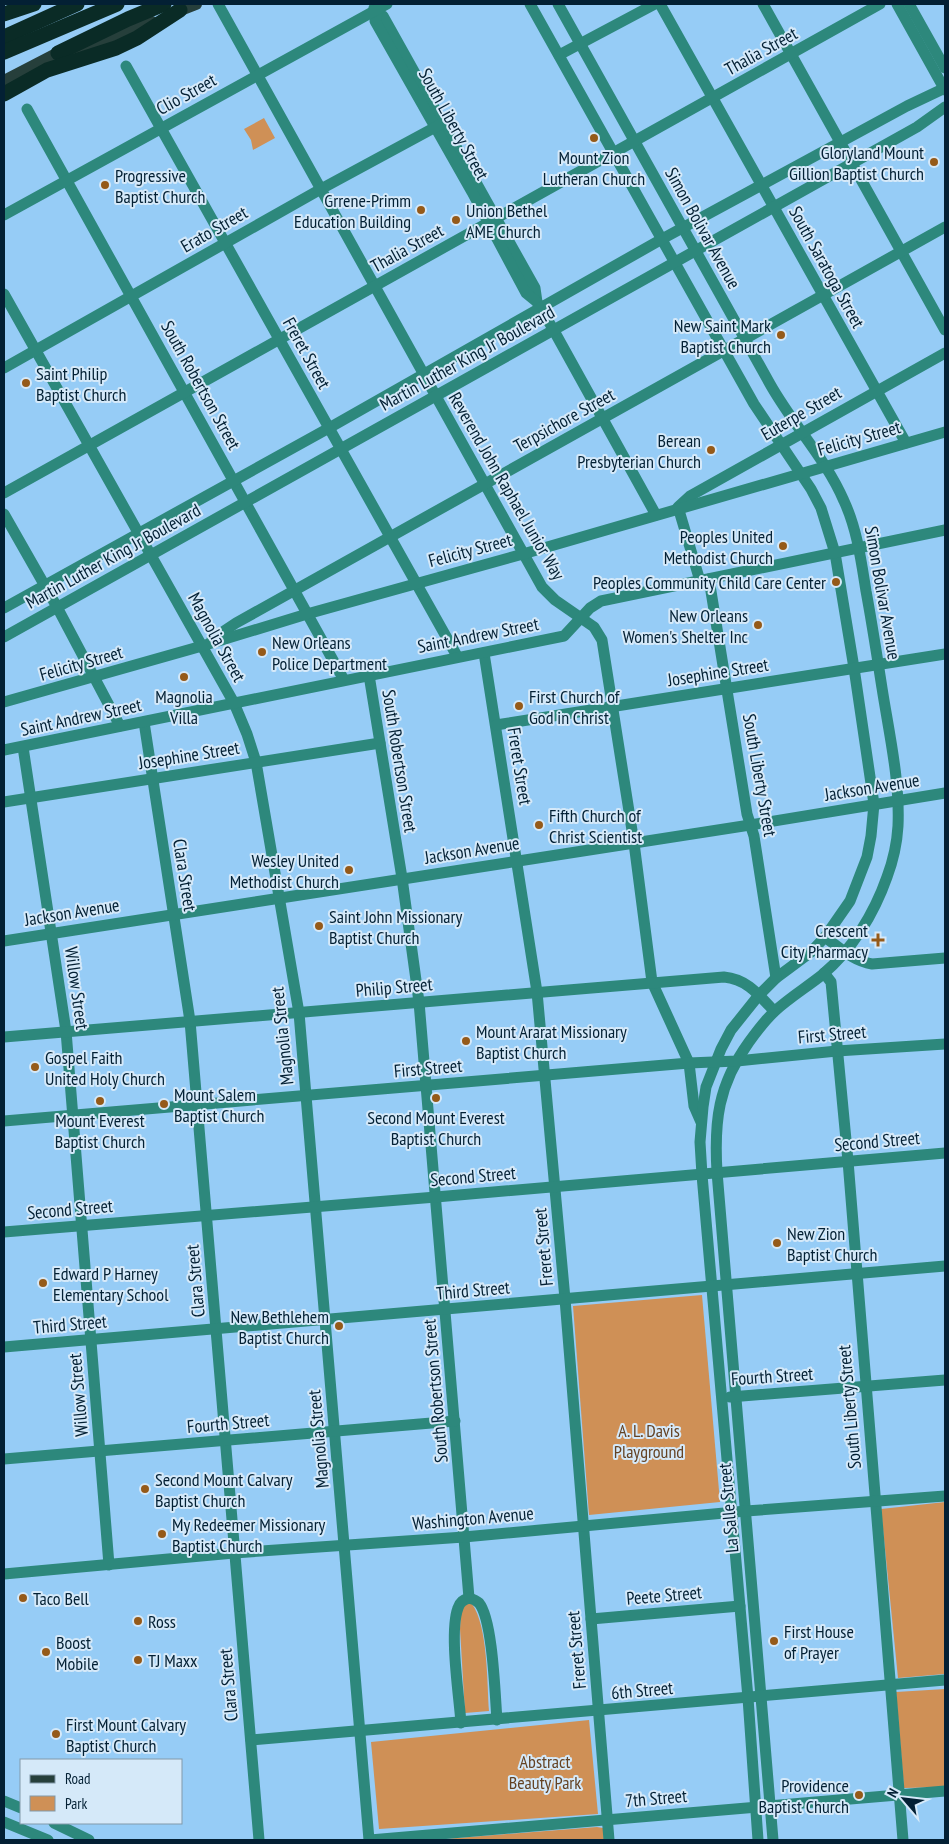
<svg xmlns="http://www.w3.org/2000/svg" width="949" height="1844" viewBox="0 0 949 1844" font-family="'PT Sans Narrow',sans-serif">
  <rect width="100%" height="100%" fill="#96ccf6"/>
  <g fill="#cf9056">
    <polygon points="264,118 275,138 253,150 251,140 244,129"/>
    <polygon points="702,1295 720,1502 589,1515 573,1306"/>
    <polygon points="945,1502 945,1674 898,1678 881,1509"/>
    <path d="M465,1604H472C488,1626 487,1683 489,1711L465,1713L460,1629L461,1610Z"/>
    <polygon points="945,1689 945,1787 904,1788 896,1692"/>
    <polygon points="589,1720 598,1814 379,1829 371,1742"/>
    <polygon points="597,1827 603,1828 604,1840 432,1840"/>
  </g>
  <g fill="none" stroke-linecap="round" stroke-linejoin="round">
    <g stroke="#2d887c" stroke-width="11">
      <polyline points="218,4 542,587 555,600 594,627 602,640 634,843 652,982 689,1063 694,1106 701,1122"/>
      <polyline points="530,4 754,404 811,489 821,508 835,553 854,668 874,804 871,836 867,857 850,901 825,937 811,952 776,978 759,995 731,1030 721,1049 706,1087 703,1107 700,1142 702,1175 748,1698 758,1840"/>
      <path d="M558,4C628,131 700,257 770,384C793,425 826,459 844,501C857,529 861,560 866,591C872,623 877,656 882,688C889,733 900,780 898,826C897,843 893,861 887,877C874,914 852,950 822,975C807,987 789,998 775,1011C765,1020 757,1031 749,1042C718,1085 714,1121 717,1172L773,1840"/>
      <polyline points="660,4 906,443"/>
      <polyline points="763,4 945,330"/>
      <polyline points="897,4 945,90"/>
      <polyline points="909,4 945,68"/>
      <polyline points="374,8 377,14 383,16 535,288 537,302"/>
      <polyline points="377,14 375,21 472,192 526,293 537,302 553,329 656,515"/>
      <polyline points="559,55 655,4"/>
      <polyline points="126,66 457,656"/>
      <polyline points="27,109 344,680"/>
      <polyline points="4,215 387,4"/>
      <polyline points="4,294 234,703 247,734 256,762 299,1013 369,1840"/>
      <polyline points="4,368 321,189 443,123"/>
      <polyline points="4,493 880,4"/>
      <polyline points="4,514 57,607 120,726"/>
      <polyline points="709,579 747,814 754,836 776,978"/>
      <polyline points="700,581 678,507 690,496 945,353"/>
      <polyline points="4,608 329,428 662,239 907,106 945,88"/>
      <polyline points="4,637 917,127 945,107"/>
      <polyline points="212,639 236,623 945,227"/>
      <polyline points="484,653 537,992 565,1299 609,1840"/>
      <polyline points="369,675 402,878 419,1002 469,1598"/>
      <polyline points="4,702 202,646 307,614 523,554 945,432"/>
      <polyline points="144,722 190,1021 259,1840"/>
      <polyline points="496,725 945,654"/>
      <polyline points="23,747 66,1031 109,1565"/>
      <polyline points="4,750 564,636 590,608 601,601 945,530"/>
      <polyline points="4,802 380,743"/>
      <path d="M825,937C840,948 853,961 872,964L945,958"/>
      <polyline points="4,941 750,825 945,793"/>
      <polyline points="824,973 831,982 848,1161 903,1840"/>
      <path d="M4,1037L724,977C747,979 759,995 774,1011"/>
      <polyline points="4,1121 689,1063 737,1061 837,1051 945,1044"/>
      <polyline points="4,1232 436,1197 945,1153"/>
      <polyline points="4,1347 945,1266"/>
      <polyline points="730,1397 945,1380"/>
      <polyline points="4,1459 455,1421"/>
      <polyline points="4,1574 234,1553 464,1537 746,1511 945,1496"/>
      <polyline points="591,1619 740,1606"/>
      <path d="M461,1723C459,1695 449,1632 458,1608C460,1602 463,1600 469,1598C473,1599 476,1600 479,1603C493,1620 495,1696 497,1720"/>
      <polyline points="251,1740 945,1680"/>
      <polyline points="4,1801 21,1808"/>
      <polyline points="4,1822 48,1840"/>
      <polyline points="54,1823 89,1840"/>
      <polyline points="370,1840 945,1791"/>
    </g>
    <g stroke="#263f3b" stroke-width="12">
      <polyline points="173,13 196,4"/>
      <polyline points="4,81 58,53 121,36 152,22"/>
    </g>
    <g stroke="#0a2b26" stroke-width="15">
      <polyline points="4,14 34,4"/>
      <polyline points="4,37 77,4"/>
      <polyline points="4,52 117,4"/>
      <polyline points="58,53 128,19 164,4"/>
      <polyline points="4,94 47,70 116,48 137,38 180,10"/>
    </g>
  </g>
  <g fill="#955a19" stroke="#d5e9f9" stroke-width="2">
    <circle cx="594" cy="138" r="5"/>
    <circle cx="934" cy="162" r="5"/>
    <circle cx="105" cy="185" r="5"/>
    <circle cx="421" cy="210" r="5"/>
    <circle cx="456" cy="220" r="5"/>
    <circle cx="781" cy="335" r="5"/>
    <circle cx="26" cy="383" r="5"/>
    <circle cx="711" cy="450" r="5"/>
    <circle cx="783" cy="546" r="5"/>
    <circle cx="836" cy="582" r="5"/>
    <circle cx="758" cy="625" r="5"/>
    <circle cx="262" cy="652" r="5"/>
    <circle cx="184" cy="677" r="5"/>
    <circle cx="519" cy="706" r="5"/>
    <circle cx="539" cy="825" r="5"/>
    <circle cx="349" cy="870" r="5"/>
    <circle cx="319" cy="926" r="5"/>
    <path d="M875.5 932.5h5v5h5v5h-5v5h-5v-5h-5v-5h5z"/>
    <circle cx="466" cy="1041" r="5"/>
    <circle cx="35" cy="1067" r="5"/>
    <circle cx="436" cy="1098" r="5"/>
    <circle cx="100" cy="1101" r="5"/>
    <circle cx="164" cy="1104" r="5"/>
    <circle cx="777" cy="1243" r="5"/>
    <circle cx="43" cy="1283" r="5"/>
    <circle cx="339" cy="1326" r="5"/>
    <circle cx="145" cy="1489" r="5"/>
    <circle cx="162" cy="1534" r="5"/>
    <circle cx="23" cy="1598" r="5"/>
    <circle cx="138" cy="1621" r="5"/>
    <circle cx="774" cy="1641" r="5"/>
    <circle cx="46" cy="1652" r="5"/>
    <circle cx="138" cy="1660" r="5"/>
    <circle cx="56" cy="1734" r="5"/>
    <circle cx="859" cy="1795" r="5"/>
  </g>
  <g text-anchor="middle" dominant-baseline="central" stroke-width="4" stroke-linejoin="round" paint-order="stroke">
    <g font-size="18" fill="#032034" stroke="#d5e9f9">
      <text transform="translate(761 51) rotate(-29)">Thalia Street</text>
      <text transform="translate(186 94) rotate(-29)">Clio Street</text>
      <text transform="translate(454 124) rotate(61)">South Liberty Street</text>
      <text transform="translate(703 228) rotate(61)">Simon Bolivar Avenue</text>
      <text transform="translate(214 229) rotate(-30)">Erato Street</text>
      <text transform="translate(407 248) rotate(-29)">Thalia Street</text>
      <text transform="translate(827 267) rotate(61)">South Saratoga Street</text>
      <text transform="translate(307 353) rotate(61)">Freret Street</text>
      <text transform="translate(467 358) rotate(-29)">Martin Luther King Jr Boulevard</text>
      <text transform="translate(201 385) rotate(61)">South Robertson Street</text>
      <text transform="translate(801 413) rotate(-30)">Euterpe Street</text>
      <text transform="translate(564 420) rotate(-29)">Terpsichore Street</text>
      <text transform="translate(859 438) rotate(-16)">Felicity Street</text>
      <text transform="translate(507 486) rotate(60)">Reverend John Raphael Junior Way</text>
      <text transform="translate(470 550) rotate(-15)">Felicity Street</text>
      <text transform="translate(113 556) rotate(-29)">Martin Luther King Jr Boulevard</text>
      <text transform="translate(883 593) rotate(80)">Simon Bolivar Avenue</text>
      <text transform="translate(478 635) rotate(-11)">Saint Andrew Street</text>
      <text transform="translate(217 637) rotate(61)">Magnolia Street</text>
      <text transform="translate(81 663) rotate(-16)">Felicity Street</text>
      <text transform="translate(718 672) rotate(-9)">Josephine Street</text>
      <text transform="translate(81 717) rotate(-12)">Saint Andrew Street</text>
      <text transform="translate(189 755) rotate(-9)">Josephine Street</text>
      <text transform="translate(400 761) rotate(81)">South Robertson Street</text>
      <text transform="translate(520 766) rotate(81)">Freret Street</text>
      <text transform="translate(760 775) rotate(80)">South Liberty Street</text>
      <text transform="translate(872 787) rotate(-9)">Jackson Avenue</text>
      <text transform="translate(472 850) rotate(-9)">Jackson Avenue</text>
      <text transform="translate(185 875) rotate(81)">Clara Street</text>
      <text transform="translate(72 912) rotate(-9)">Jackson Avenue</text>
      <text transform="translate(394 987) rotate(-5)">Philip Street</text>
      <text transform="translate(77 988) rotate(82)">Willow Street</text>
      <text transform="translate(832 1034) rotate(-5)">First Street</text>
      <text transform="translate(282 1036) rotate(-96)">Magnolia Street</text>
      <text transform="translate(428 1068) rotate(-5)">First Street</text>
      <text transform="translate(877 1141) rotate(-5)">Second Street</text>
      <text transform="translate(473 1176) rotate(-5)">Second Street</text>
      <text transform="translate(70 1209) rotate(-5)">Second Street</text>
      <text transform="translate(543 1247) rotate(-95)">Freret Street</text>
      <text transform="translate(195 1281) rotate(-95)">Clara Street</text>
      <text transform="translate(473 1290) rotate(-5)">Third Street</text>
      <text transform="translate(70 1324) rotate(-5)">Third Street</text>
      <text transform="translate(772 1376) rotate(-4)">Fourth Street</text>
      <text transform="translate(435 1391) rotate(-95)">South Robertson Street</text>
      <text transform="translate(78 1395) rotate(-95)">Willow Street</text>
      <text transform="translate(849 1407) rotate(-95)">South Liberty Street</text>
      <text transform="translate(228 1423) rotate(-5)">Fourth Street</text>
      <text transform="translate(318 1439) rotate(-95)">Magnolia Street</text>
      <text transform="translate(728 1508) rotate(-95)">La Salle Street</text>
      <text transform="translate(473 1518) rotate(-5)">Washington Avenue</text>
      <text transform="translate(664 1595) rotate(-5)">Peete Street</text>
      <text transform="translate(576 1650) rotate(-95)">Freret Street</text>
      <text transform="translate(228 1685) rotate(-95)">Clara Street</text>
      <text transform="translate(642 1690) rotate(-5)">6th Street</text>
      <text transform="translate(656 1798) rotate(-5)">7th Street</text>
    </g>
    <g font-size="18" fill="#032034" stroke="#d5e9f9" text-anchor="start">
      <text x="924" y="152" text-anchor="end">Gloryland Mount<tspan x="924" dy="21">Gillion Baptist Church</tspan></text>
      <text x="594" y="157" text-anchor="middle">Mount Zion<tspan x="594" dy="21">Lutheran Church</tspan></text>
      <text x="115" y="175">Progressive<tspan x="115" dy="21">Baptist Church</tspan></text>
      <text x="411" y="200" text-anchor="end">Grrene-Primm<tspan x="411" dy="21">Education Building</tspan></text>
      <text x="466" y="210">Union Bethel<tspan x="466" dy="21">AME Church</tspan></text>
      <text x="771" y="325" text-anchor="end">New Saint Mark<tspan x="771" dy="21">Baptist Church</tspan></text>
      <text x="36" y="373">Saint Philip<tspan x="36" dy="21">Baptist Church</tspan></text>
      <text x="701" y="440" text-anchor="end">Berean<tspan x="701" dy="21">Presbyterian Church</tspan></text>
      <text x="773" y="536" text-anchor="end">Peoples United<tspan x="773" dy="21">Methodist Church</tspan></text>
      <text x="826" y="582" text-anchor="end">Peoples Community Child Care Center</text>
      <text x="748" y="615" text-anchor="end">New Orleans<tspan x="748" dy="21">Women's Shelter Inc</tspan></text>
      <text x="272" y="642">New Orleans<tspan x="272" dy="21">Police Department</tspan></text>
      <text x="184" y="696" text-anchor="middle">Magnolia<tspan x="184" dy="21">Villa</tspan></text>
      <text x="529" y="696">First Church of<tspan x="529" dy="21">God in Christ</tspan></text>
      <text x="549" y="815">Fifth Church of<tspan x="549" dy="21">Christ Scientist</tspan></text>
      <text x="339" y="860" text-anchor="end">Wesley United<tspan x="339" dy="21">Methodist Church</tspan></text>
      <text x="329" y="916">Saint John Missionary<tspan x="329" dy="21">Baptist Church</tspan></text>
      <text x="868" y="930" text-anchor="end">Crescent<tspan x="868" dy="21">City Pharmacy</tspan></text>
      <text x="476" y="1031">Mount Ararat Missionary<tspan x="476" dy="21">Baptist Church</tspan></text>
      <text x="45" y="1057">Gospel Faith<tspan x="45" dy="21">United Holy Church</tspan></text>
      <text x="174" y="1094">Mount Salem<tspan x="174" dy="21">Baptist Church</tspan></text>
      <text x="436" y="1117" text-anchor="middle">Second Mount Everest<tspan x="436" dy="21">Baptist Church</tspan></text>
      <text x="100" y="1120" text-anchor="middle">Mount Everest<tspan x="100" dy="21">Baptist Church</tspan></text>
      <text x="787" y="1233">New Zion<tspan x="787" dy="21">Baptist Church</tspan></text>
      <text x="53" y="1273">Edward P Harney<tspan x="53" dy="21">Elementary School</tspan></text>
      <text x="329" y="1316" text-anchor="end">New Bethlehem<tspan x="329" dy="21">Baptist Church</tspan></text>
      <text x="155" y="1479">Second Mount Calvary<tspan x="155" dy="21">Baptist Church</tspan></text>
      <text x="172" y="1524">My Redeemer Missionary<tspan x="172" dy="21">Baptist Church</tspan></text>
      <text x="33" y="1598">Taco Bell</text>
      <text x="148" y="1621">Ross</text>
      <text x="784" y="1631">First House<tspan x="784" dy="21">of Prayer</tspan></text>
      <text x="56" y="1642">Boost<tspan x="56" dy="21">Mobile</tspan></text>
      <text x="148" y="1660">TJ Maxx</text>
      <text x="66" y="1724">First Mount Calvary<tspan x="66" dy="21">Baptist Church</tspan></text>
      <text x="849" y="1785" text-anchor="end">Providence<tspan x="849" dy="21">Baptist Church</tspan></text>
    </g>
    <g font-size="18" fill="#644223" stroke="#d5e9f9">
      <text x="649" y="1430">A. L. Davis<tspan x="649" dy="21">Playground</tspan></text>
      <text x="545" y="1761">Abstract<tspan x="545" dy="21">Beauty Park</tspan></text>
    </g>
  </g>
  <rect width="949" height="1844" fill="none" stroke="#032034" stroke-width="10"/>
  <rect x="20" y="1759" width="162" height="65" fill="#d5e9f9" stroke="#8199aa"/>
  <rect x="30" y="1775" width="25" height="8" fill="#263f3b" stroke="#8199aa"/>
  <text x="65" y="1784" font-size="15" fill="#032034">Road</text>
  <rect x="30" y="1796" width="25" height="15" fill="#cf9056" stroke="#8199aa"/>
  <text x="65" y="1809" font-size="15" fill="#032034">Park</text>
  <g transform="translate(904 1799) rotate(298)" stroke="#d5e9f9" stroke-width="4" paint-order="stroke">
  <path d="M0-4L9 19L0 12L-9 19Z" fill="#032034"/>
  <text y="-8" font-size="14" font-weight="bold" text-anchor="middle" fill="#032034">N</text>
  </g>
</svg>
